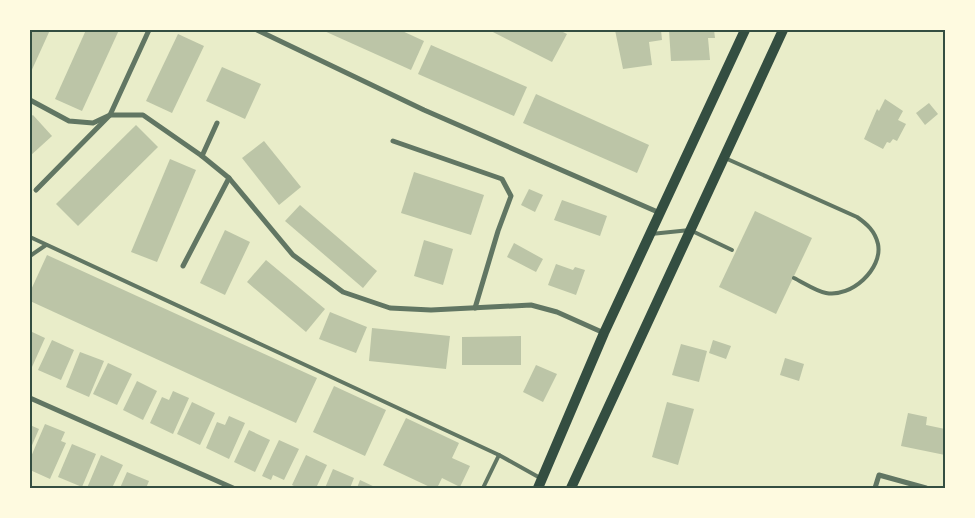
<svg xmlns="http://www.w3.org/2000/svg" width="975" height="518" viewBox="0 0 975 518" font-family="Lora,serif">
  <rect width="100%" height="100%" fill="#e9edc9"/>
  <g fill="#bcc5a7">
    <polygon points="30,30 50,30 30,74"/>
    <polygon points="86,30 119,30 82,111 55,99"/>
    <polygon points="322,30 400,30 424,41 411,70"/>
    <polygon points="489,30 559,30 567,34 552,62"/>
    <polygon points="615,30 661,30 662,40 649,42 652,65 623,69"/>
    <polygon points="669,30 714,30 715,38 708,38 710,60 671,61"/>
    <polygon points="178,34 204,46 172,113 146,101"/>
    <polygon points="431,45 527,87 514,116 418,74"/>
    <polygon points="222,67 261,84 245,119 206,101"/>
    <polygon points="536,94 649,145 637,173 523,123"/>
    <polygon points="885,99 903,111 898,120 906,124 897,141 893,139 890,143 887,142 883,149 864,139 877,109 879,111"/>
    <polygon points="929,103 938,114 925,125 916,113"/>
    <polygon points="33,115 52,136 30,156 30,117"/>
    <polygon points="136,125 158,147 78,226 56,204"/>
    <polygon points="264,141 301,187 279,205 242,158"/>
    <polygon points="170,159 196,170 157,262 131,252"/>
    <polygon points="414,172 484,195 471,235 401,213"/>
    <polygon points="529,189 543,195 535,212 521,205"/>
    <polygon points="562,200 607,216 600,236 554,220"/>
    <polygon points="300,205 377,271 363,288 285,221"/>
    <polygon points="755,211 812,238 776,314 719,287"/>
    <polygon points="225,230 250,242 225,295 200,283"/>
    <polygon points="424,240 453,249 443,285 414,276"/>
    <polygon points="514,243 543,259 536,272 507,257"/>
    <polygon points="47,255 317,378 296,423 30,301 30,292"/>
    <polygon points="266,260 325,309 306,332 247,282"/>
    <polygon points="556,264 573,270 575,267 585,270 576,295 548,285"/>
    <polygon points="330,312 367,327 356,353 319,339"/>
    <polygon points="372,328 450,336 446,369 369,361"/>
    <polygon points="30,331 45,338 32,367 30,366"/>
    <polygon points="521,336 521,365 462,365 462,337"/>
    <polygon points="52,340 74,350 61,380 38,370"/>
    <polygon points="713,340 731,346 726,359 709,353"/>
    <polygon points="681,344 707,351 699,382 672,375"/>
    <polygon points="80,352 104,361 89,397 66,387"/>
    <polygon points="785,358 804,364 799,381 780,375"/>
    <polygon points="108,363 132,374 117,405 93,394"/>
    <polygon points="536,365 557,374 543,402 523,392"/>
    <polygon points="137,381 157,391 143,420 123,410"/>
    <polygon points="334,386 386,410 365,456 313,432"/>
    <polygon points="173,391 189,398 173,434 150,423 162,397 169,400"/>
    <polygon points="192,402 215,413 200,445 177,434"/>
    <polygon points="667,402 694,409 678,465 652,457"/>
    <polygon points="908,413 927,417 926,425 945,429 945,455 901,446"/>
    <polygon points="229,416 245,423 229,459 206,448 217,422 225,425"/>
    <polygon points="406,418 459,443 452,458 470,466 460,487 442,478 437,488 432,488 383,465"/>
    <polygon points="45,424 65,432 61,441 66,443 50,479 30,470 30,459"/>
    <polygon points="30,425 39,429 30,450"/>
    <polygon points="249,430 270,440 255,472 234,462"/>
    <polygon points="279,440 299,449 284,480 273,475 271,480 262,476"/>
    <polygon points="72,444 96,454 82,487 58,477"/>
    <polygon points="101,455 123,465 112,488 87,488"/>
    <polygon points="306,455 327,465 316,488 298,488 292,485"/>
    <polygon points="333,469 354,478 350,488 325,488"/>
    <polygon points="127,472 149,481 146,488 120,488"/>
    <polygon points="360,480 377,488 357,488"/>
  </g>
  <g fill="none" stroke-linecap="round" stroke-linejoin="round">
    <g stroke="#617663" stroke-width="4">
      <path d="M725,158L857,217C867,224 875,231 878,244C883,269 851,298 826,293C816,291 804,283 794,278"/>
      <polyline points="651,234 690,230 732,250"/>
      <polyline points="30,237 499,455"/>
      <polyline points="30,256 46,245"/>
      <polyline points="483,488 499,455 542,479"/>
    </g>
    <g stroke="#617663" stroke-width="5">
      <polyline points="257,30 424,110 660,213"/>
      <polyline points="30,100 69,121 93,123 110,115 143,115 202,156 229,178 293,255 343,292 390,308 431,310 531,305 557,312 604,333"/>
      <polyline points="393,141 502,179 511,196 498,231 475,308"/>
      <polyline points="202,156 217,123"/>
      <polyline points="36,190 110,115 149,30"/>
      <polyline points="183,266 229,178"/>
      <polyline points="30,398 233,488"/>
      <polyline points="875,488 879,475 926,488"/>
    </g>
    <g stroke="#344e41" stroke-width="10">
      <polyline points="538,488 604,333 745,30"/>
      <polyline points="571,488 783,30"/>
    </g>
  </g>
  <rect width="975" height="518" fill="none" stroke="#fefae0" stroke-width="62"/>
  <rect x="31" y="31" width="913" height="456" fill="none" stroke="#344e41" stroke-width="2"/>
</svg>
